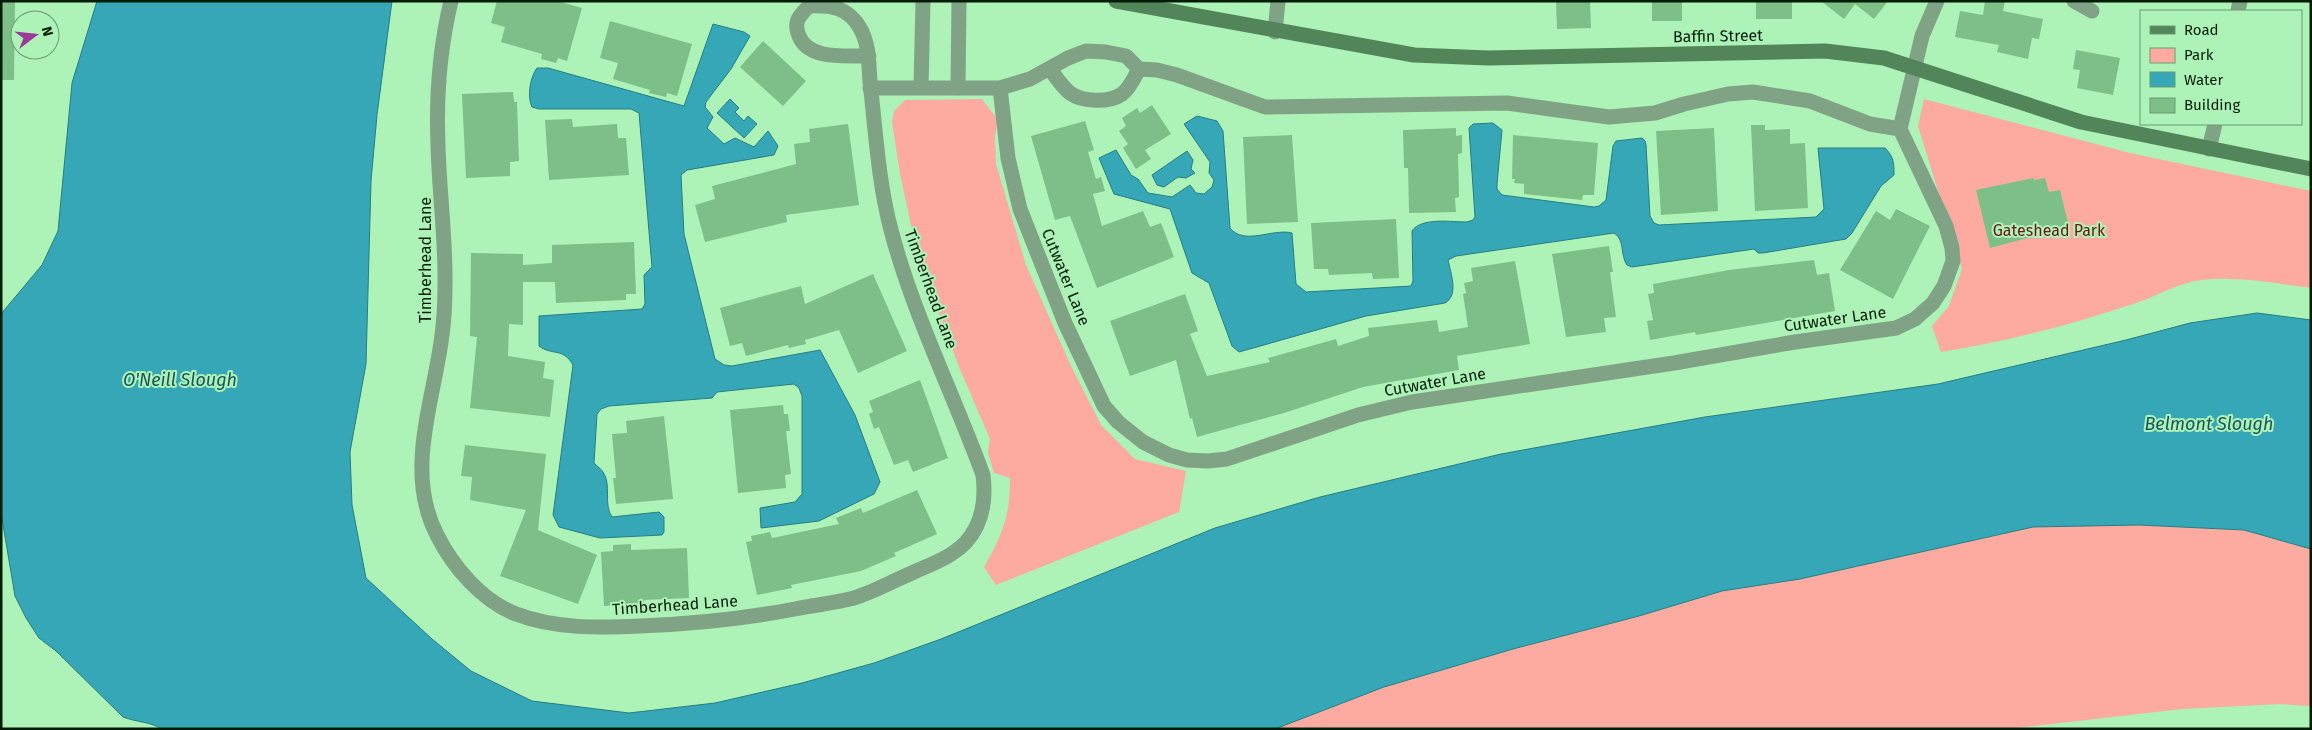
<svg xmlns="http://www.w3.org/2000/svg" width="2312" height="730" viewBox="0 0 2312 730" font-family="'Fira Sans',sans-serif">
  <rect width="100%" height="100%" fill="#adf2b7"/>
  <g fill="#fdaba0">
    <path d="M982,99L998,120L995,136L996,164L1026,265L1071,366L1101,425L1135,459L1186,471L1179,512L996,585L984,567C1003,534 1010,516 1010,478L994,473L988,453L990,439L959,367L918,257L900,174L892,122L894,111L905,100Z"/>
    <path d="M1924,99L2130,153L2311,191V288C2275,283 2237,276 2201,280C2178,283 2157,296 2136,303C2073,324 2007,342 1941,352L1932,326L1949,306L1962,269L1918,126Z"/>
    <polygon points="2119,524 2244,530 2311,549 2311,706 2280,704 2182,709 2009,729 1275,729 1384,687 1513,649 1639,616 1722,591 1800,579 2033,527"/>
  </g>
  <g fill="#36a7b7" stroke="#267e82">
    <path d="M97,1H392L377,115L371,181L366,364L350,452L352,505L366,578L432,639L471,671L532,701L629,713L715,703L802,683L874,663L941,639L1215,528L1320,497L1501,454L1705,417L1938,384L2126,340L2190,323L2257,313L2311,320V549L2244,530L2139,525L2033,527L1800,579L1722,591L1639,616L1513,649L1384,687L1275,729H162C151,722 136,722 123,717L56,651L39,638L26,618L15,596L1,513V314L42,265L58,231L72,83Z"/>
    <path d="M713,24L744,32L750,36L731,69L706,102L705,107L713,117L707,128L724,144L735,138L754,147L768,131L778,146L774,155L687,170L681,175L684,234L715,359L724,365L732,366L820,350L855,415L880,482L874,494L819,521L761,528L760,508L795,502L802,494V396L799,388L794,384L717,392L712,398L609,406L601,409L597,414L594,463C597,466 601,469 603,472C612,485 603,504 612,517L659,512L664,517V532L662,535L600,538L559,527L553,515L573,365C563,347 552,356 539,346V316L642,309L645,304L644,275L652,267L639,113L631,109H539L532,107C527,97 530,77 537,68H548L684,106Z"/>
    <polygon points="730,99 739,108 735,112 744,121 748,116 757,124 744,138 717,113"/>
    <path d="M1197,116L1217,121L1223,131L1230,228C1244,246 1273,228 1292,233L1296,284L1306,292L1411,286L1413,281L1412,231C1421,217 1452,222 1467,222L1473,220L1475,217L1469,128L1473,124L1493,123L1502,130L1497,184V189L1502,195L1594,207L1599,206L1606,200L1613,146L1616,141L1642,138L1645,141L1646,145L1650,216L1654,223L1659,225L1816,217L1824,209L1818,148H1885C1894,157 1894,163 1894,175L1881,186L1852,233L1846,239L1763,253H1758L1754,249L1632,267L1627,265C1620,255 1625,239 1614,233L1456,256L1448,260C1451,274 1459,295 1445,303L1366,316L1239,352L1232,346L1209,283L1192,273L1170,209L1114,194L1099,158L1116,150L1131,175L1138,179L1148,193L1172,197L1190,185L1196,193L1204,194L1212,187L1214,180L1209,173L1210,162L1184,124Z"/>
    <polygon points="1187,151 1193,160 1191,169 1195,173 1186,178 1178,177 1164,187 1157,185 1152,175"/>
  </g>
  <g fill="#7dc087">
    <polygon points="1,1 15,1 14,80 1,80"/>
    <polygon points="497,1 557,1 582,8 567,61 558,58 556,63 541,59 542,54 501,42 505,27 491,23"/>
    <polygon points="1556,1 1590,1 1591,28 1557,29"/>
    <rect x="1652" y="1" width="30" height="20"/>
    <rect x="1756" y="1" width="36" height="18"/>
    <polygon points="1821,1 1888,1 1874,19 1855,4 1844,19"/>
    <polygon points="1985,1 2005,1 2003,11 2043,19 2039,39 2032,38 2028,59 1997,52 1999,45 1955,37 1960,11 1983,15"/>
    <polygon points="610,21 692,44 677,96 667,93 666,97 649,93 650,90 613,79 618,63 600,58"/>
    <polygon points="763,41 806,81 783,106 740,67"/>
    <polygon points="2076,50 2120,58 2113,95 2077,88 2080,70 2073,69"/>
    <polygon points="513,92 514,102 517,102 519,161 510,162 510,176 466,178 462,94"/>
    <polygon points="1152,105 1171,134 1145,150 1151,159 1136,169 1123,148 1128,144 1119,131 1126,126 1122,118 1137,108 1140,113"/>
    <polygon points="572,119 573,127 617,124 618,138 626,138 629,175 549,180 545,120"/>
    <polygon points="1085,121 1094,150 1088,152 1096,179 1101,177 1105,191 1093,194 1102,226 1143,211 1150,227 1161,223 1174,257 1097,288 1070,216 1055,220 1031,136"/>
    <polygon points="848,124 859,205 786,215 787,222 705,242 695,205 715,199 712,186 796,164 794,144 810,142 809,129"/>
    <polygon points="1751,125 1765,125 1765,130 1790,129 1790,144 1805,143 1808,208 1755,211"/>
    <polygon points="1456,128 1456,136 1462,135 1462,153 1458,154 1459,197 1455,198 1456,212 1409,213 1408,168 1404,168 1403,130"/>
    <polygon points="1714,128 1718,211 1661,215 1656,131"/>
    <polygon points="1292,135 1298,222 1247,224 1243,137"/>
    <polygon points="1513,135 1598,143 1594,195 1583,195 1582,200 1524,194 1524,184 1514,183 1515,179 1512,179"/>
    <polygon points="2033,178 2034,180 2045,178 2049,192 2060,190 2069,227 1990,248 1976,190"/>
    <polygon points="1896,209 1930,226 1893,299 1840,270 1876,211 1890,220"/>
    <polygon points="1396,219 1399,278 1373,279 1372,273 1329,275 1328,269 1314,269 1311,223"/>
    <polygon points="634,242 636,294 626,294 626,300 556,303 555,282 523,282 523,325 509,324 508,356 545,362 543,378 554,380 550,417 470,408 477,337 470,336 471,253 523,254 523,265 552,263 552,245"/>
    <polygon points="1609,246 1613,272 1610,272 1616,317 1604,318 1606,332 1566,337 1552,254"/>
    <polygon points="1814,260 1817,275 1829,273 1835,311 1696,335 1695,332 1650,340 1647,321 1653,320 1648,294 1654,293 1653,284 1729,270"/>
    <polygon points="1515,261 1530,344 1457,356 1459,370 1363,387 1284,413 1197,437 1192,418 1190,419 1176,360 1130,376 1110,321 1185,294 1198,331 1190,334 1207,376 1270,362 1268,358 1336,339 1338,346 1369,336 1368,328 1437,320 1439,332 1468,327 1463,294 1466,293 1464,283 1473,281 1471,268"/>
    <polygon points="873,274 907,351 858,373 839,330 805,340 806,344 789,348 788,345 746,356 742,343 730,346 720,308 801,286 805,304"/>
    <polygon points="920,380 948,458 913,472 908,460 894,465 879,427 874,429 869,414 873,412 869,401"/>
    <polygon points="783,405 784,414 788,414 790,431 786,431 791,474 785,475 786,488 738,493 730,410"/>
    <polygon points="664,416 673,499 616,504 613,478 616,478 612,434 627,433 626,421"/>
    <polygon points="465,445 546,454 538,530 597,555 578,604 500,576 526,510 470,500 472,477 461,476"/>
    <polygon points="917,490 937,534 894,553 896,556 861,571 791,585 792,588 757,595 746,542 752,541 751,536 770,532 772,538 839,524 836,518 861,508 863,513"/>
    <polygon points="631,544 631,550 687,548 689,598 644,600 644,604 604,606 601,552 613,551 613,545"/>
  </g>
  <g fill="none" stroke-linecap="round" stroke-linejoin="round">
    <g stroke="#81a385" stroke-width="15">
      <path d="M451,1C440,47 436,96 438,144C439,192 446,239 445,287C445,303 444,320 442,335C434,401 404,471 437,535C453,567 482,601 516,614C556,629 599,628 640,626C693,624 743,619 795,609C814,605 835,603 854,598C874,592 895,580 914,572C932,564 952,557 966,542C983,523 986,499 983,475C953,393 913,314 891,230C879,185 876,137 871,91C868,70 871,47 860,28C848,7 831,5 809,6C799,16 793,22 799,36C809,61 847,55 869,56"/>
      <polyline points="2074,1 2092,11"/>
      <polyline points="2238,11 2240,1"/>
      <polyline points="1275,32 1278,1"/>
      <path d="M1050,69C1056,77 1062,87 1070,93C1082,102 1109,103 1122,94C1130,88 1134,78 1139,69"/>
      <polyline points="921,87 923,1"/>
      <polyline points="870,88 1000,88 1030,79 1068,58 1086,51 1106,52 1126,56 1139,69 1157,70 1177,75 1265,107 1507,103 1609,117 1655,113 1684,104 1728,94 1753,92 1810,101 1870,124 1900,129 1946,226 1952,248 1953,261 1944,286 1933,303 1915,319 1896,328 1795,342 1674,363 1412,402 1358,415 1227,459 1208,461 1187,460 1169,455 1143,442 1118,422 1104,406 1065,323 1020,209 1008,158 1000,88"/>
      <polyline points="958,88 959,1"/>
      <polyline points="1900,129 1922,36 1937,1"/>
      <polyline points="2209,149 2215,124"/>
    </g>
    <polyline stroke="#52855a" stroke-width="15" points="1116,1 1414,55 1488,58 1825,51 1884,58 2081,122 2311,169"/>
  </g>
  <g text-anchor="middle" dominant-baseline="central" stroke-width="4" stroke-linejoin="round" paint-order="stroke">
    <g font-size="16" fill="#021d07" stroke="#adf2b7">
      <text transform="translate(1718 36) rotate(-1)">Baffin Street</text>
      <text transform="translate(425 260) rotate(-90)">Timberhead Lane</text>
      <text transform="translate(1066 277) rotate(68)">Cutwater Lane</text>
      <text transform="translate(931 289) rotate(70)">Timberhead Lane</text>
      <text transform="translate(1835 319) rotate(-8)">Cutwater Lane</text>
      <text transform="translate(1435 382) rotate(-10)">Cutwater Lane</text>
      <text transform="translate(675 605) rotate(-4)">Timberhead Lane</text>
    </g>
    <g font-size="16" fill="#6f1511" stroke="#adf2b7">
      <text x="2049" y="230">Gateshead Park</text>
    </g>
    <g font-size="18" font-style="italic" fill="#18565e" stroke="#adf2b7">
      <text x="180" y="380">O'Neill Slough</text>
      <text x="2209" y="424">Belmont Slough</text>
    </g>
  </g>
  <rect width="2312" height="730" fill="none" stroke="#021d07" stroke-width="5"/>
  <rect x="2140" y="10" width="162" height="115" fill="#adf2b7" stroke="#699d71"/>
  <rect x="2150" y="26" width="25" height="8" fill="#52855a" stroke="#699d71"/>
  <text x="2184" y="35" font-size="15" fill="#021d07">Road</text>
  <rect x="2150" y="48" width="25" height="15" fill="#fdaba0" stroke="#699d71"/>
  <text x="2184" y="60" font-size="15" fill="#021d07">Park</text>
  <rect x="2150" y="72" width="25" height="15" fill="#36a7b7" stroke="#699d71"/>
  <text x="2184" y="85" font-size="15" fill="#021d07">Water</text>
  <rect x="2150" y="98" width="25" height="15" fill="#7dc087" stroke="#699d71"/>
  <text x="2184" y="110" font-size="15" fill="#021d07">Building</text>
  <g transform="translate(35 35) rotate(74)"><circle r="24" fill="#adf2b7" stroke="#699d71"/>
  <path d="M0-4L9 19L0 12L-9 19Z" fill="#9c379b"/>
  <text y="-8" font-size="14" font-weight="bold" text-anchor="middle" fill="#021d07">N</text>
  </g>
</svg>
